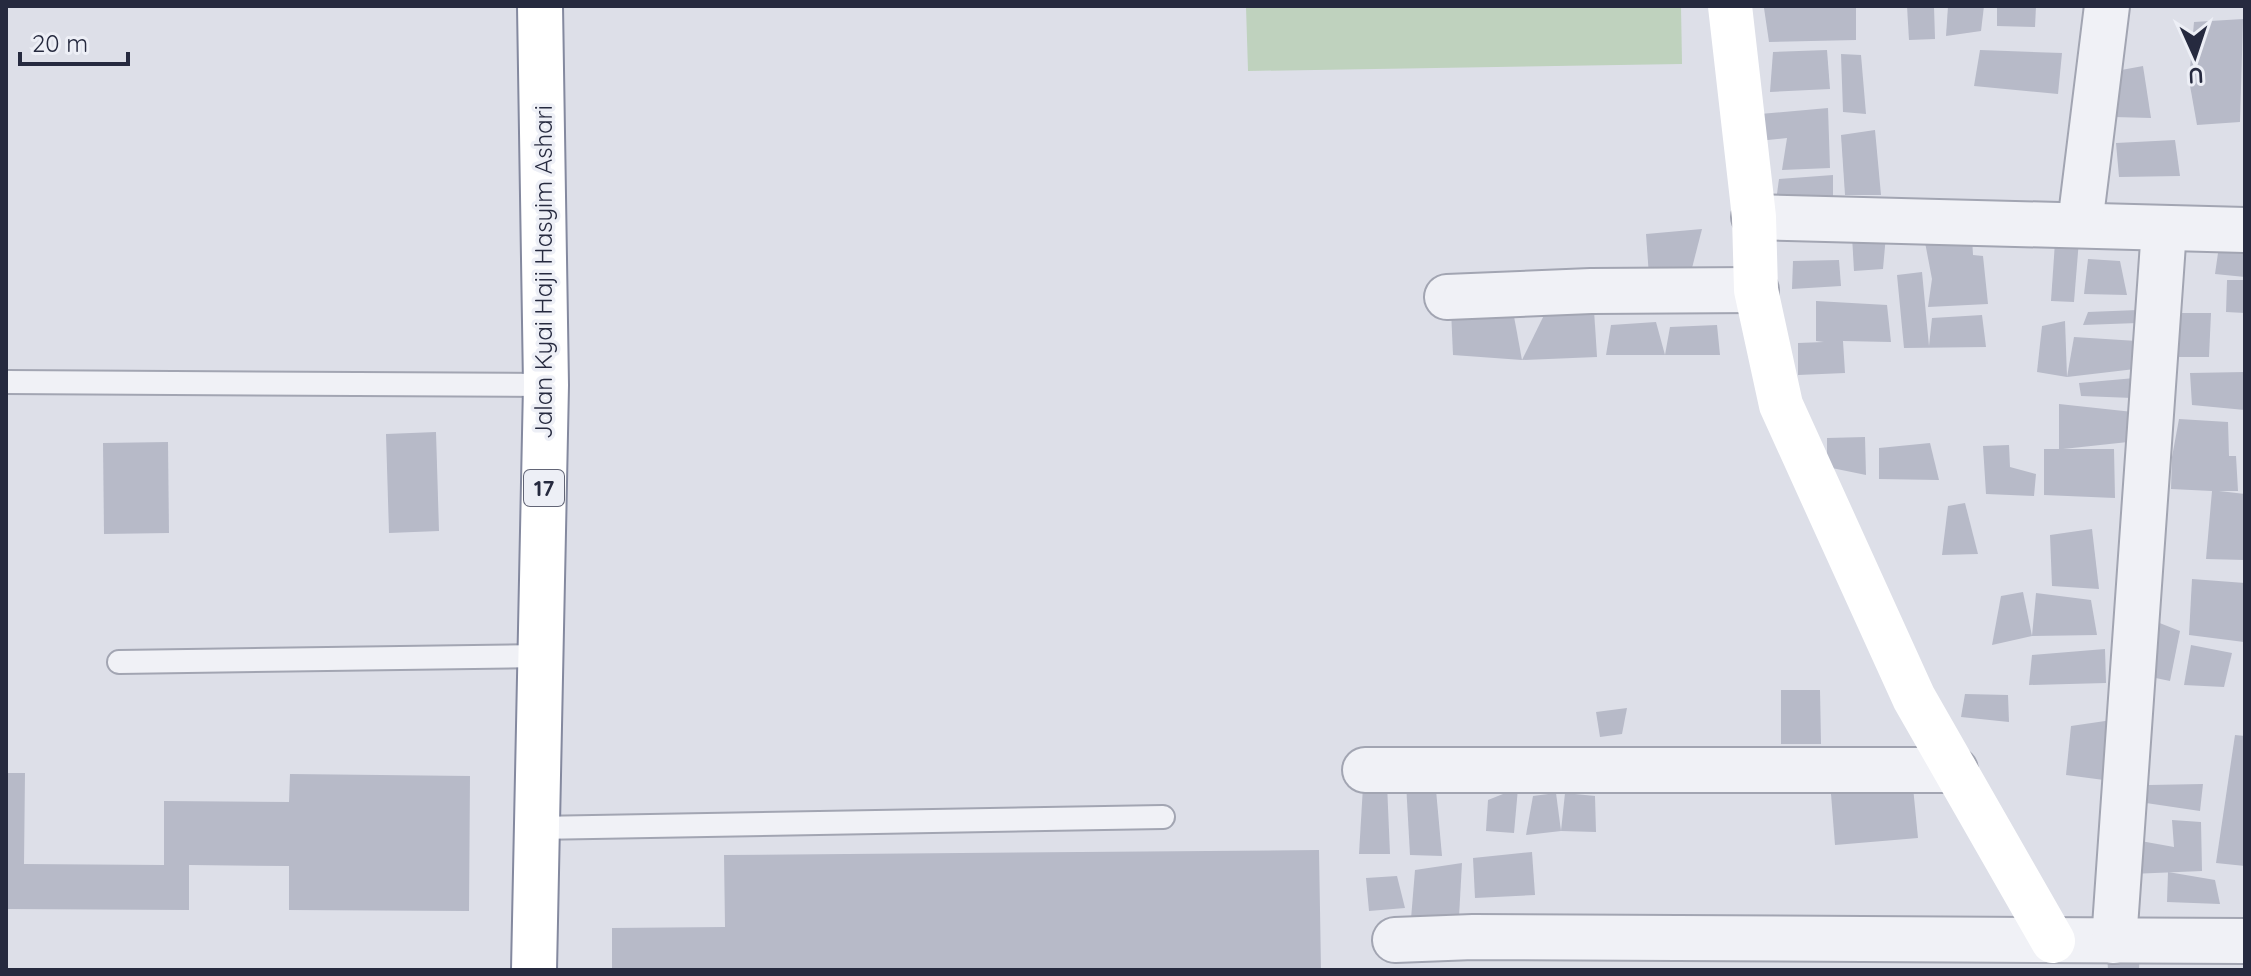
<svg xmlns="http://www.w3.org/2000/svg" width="2251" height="976" viewBox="0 0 2251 976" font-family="Quicksand,sans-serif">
  <rect width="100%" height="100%" fill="#dddfe8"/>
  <polygon fill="#bfd2be" points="1681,6 1682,64 1248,71 1246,7"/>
  <g fill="#b7bac8">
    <polygon points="1856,6 1856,40 1769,42 1764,8"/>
    <polygon points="1907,6 1934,6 1935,39 1909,40"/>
    <polygon points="1948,6 1984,6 1981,31 1946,36"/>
    <polygon points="1997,6 2036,6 2035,27 1997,26"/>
    <polygon points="2243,19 2240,122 2197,125 2189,80 2194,22"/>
    <polygon points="1827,50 1830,89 1770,92 1773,52"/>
    <polygon points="1980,50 2062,53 2058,94 1974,86"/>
    <polygon points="1841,54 1861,55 1866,114 1843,112"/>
    <polygon points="2143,66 2151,118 2114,117 2116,71"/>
    <polygon points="1828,108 1830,168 1782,170 1787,138 1758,141 1760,114"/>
    <polygon points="1875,130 1881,195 1845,195 1841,135"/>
    <polygon points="2175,140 2180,176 2119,177 2116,143"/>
    <polygon points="1833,175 1833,204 1776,201 1779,179"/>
    <polygon points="1702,229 1691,272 1649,276 1646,234"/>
    <polygon points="1886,235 1883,269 1854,271 1852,236"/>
    <polygon points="1924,237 1972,237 1973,255 1983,256 1988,304 1928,307 1932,279"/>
    <polygon points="2079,240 2074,302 2051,301 2055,242"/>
    <polygon points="2219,246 2245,246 2245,277 2215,274"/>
    <polygon points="2088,259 2120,261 2127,295 2084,294"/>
    <polygon points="1839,260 1841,286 1792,289 1793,261"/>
    <polygon points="1922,272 1929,346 1932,318 1982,315 1986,347 1904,348 1897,275"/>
    <polygon points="2227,280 2245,280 2245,313 2226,312"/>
    <polygon points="1593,294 1597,357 1522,360 1547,309"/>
    <polygon points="1816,301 1887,305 1891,342 1843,341 1845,373 1798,375 1798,343 1824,342 1816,341"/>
    <polygon points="1451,310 1513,311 1522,360 1453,355"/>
    <polygon points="2138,310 2138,323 2083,325 2088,312"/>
    <polygon points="2178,313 2211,313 2209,357 2170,357"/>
    <polygon points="2065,321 2067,377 2037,372 2042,326"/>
    <polygon points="1656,322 1665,355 1670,327 1717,325 1720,355 1606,355 1611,325"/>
    <polygon points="2074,337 2137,341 2135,369 2067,377"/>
    <polygon points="2245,372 2245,410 2192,405 2190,373"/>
    <polygon points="2135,378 2133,398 2081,396 2079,383"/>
    <polygon points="2059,404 2133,412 2128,442 2063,449 2114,449 2115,498 2044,495 2044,449 2059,449"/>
    <polygon points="2179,419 2228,422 2229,456 2236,456 2238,491 2219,491 2245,494 2245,560 2206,559 2212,491 2171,489 2172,457"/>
    <polygon points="436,432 439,531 389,533 386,434"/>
    <polygon points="1865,437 1866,475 1827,467 1827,438"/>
    <polygon points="168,442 169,533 104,534 103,443"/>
    <polygon points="1930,443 1939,480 1879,479 1879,448"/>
    <polygon points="2009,445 2010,467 2036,474 2034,496 1986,494 1983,446"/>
    <polygon points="1965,503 1978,554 1942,555 1948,506"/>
    <polygon points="2092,529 2099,589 2052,586 2050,535"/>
    <polygon points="2192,579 2245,583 2244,642 2189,635"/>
    <polygon points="2023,592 2032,636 1992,645 2001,596"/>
    <polygon points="2036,593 2091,600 2097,635 2032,636"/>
    <polygon points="2157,622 2180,631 2170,681 2151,677"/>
    <polygon points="2191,645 2232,653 2224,687 2184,685"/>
    <polygon points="2105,649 2106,683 2029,685 2032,655"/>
    <polygon points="1781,690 1820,690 1821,744 1781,744"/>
    <polygon points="1965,694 2008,695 2009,722 1961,717"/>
    <polygon points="1627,708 1622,734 1600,737 1596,712"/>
    <polygon points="2112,720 2104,780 2066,775 2071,726"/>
    <polygon points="2235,735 2245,736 2245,866 2216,863"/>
    <polygon points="6,773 25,773 24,864 164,865 164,801 289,802 290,774 470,776 469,911 289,910 289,866 189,865 189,910 6,909"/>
    <polygon points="1435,779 1442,856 1410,855 1406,783"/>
    <polygon points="1387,784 1390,854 1359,854 1363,786"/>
    <polygon points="2203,784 2200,811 2146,803 2149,785"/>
    <polygon points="1913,787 1918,838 1835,845 1831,794"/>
    <polygon points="1518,788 1514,833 1486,831 1488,800"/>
    <polygon points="1556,793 1561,831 1526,835 1533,796"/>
    <polygon points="1565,793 1595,796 1596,832 1561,831"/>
    <polygon points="2172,820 2201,822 2202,871 2131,874 2135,840 2174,847"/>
    <polygon points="1319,850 1321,970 612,970 612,928 725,927 724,855"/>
    <polygon points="1532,852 1535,895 1475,898 1473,858"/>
    <polygon points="1462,863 1459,917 1411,919 1415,870"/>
    <polygon points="2168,872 2215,880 2220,904 2167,902"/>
    <polygon points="1397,876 1405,908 1369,911 1366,878"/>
    <polygon points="2140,941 2139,970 2108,970 2107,955"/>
  </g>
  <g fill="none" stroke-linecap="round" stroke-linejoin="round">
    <g stroke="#a2a5b2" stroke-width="26">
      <g id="lane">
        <polyline points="6,382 546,385"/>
        <polyline points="119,662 540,656"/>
        <polyline points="536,828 1163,817"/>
      </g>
    </g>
    <g stroke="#a2a5b2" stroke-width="48">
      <g id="street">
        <polyline points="1754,217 2245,230"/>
        <polyline points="2080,224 2107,6"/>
        <polyline points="1447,297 1591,291 1756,290"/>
        <polyline points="1365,770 1955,770"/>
        <polyline points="1395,940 1473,937 2245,941"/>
        <polyline points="2114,941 2164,229"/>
      </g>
    </g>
    <g stroke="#84899f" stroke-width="48">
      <polyline id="highway" points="534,970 546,385 540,6"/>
    </g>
    <use href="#lane" stroke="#f0f1f6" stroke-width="22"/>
    <use href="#street" stroke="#f0f1f6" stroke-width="44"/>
    <polyline stroke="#fff" stroke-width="44" points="1730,6 1754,217 1756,290 1781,405 1914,698 2053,941"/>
    <use href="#highway" stroke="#fff" stroke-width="44"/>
  </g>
  <g text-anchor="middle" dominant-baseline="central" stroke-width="7" stroke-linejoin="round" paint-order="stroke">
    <rect fill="#edeff6" stroke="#626576" stroke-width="2" x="524" y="470" width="40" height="36" rx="6"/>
    <g font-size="22" font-weight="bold" fill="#262a3f">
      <text x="544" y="488">17</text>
    </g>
    <g font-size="24" fill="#262a3f" stroke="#edeff6">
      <text transform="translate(543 272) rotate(-90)">Jalan Kyai Haji Hasyim Ashari</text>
    </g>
  </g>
  <rect width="2251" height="976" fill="none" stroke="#262a3f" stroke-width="16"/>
  <g transform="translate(2195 56) rotate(177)" stroke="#edeff6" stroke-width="6" paint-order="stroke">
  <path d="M0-6L14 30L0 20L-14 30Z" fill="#262a3f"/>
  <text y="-12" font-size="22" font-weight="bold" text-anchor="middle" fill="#262a3f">U</text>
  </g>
  <path d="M20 52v12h108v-12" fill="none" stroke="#262a3f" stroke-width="4"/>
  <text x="32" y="52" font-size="24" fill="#262a3f" stroke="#edeff6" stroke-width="6" paint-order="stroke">20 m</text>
</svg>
